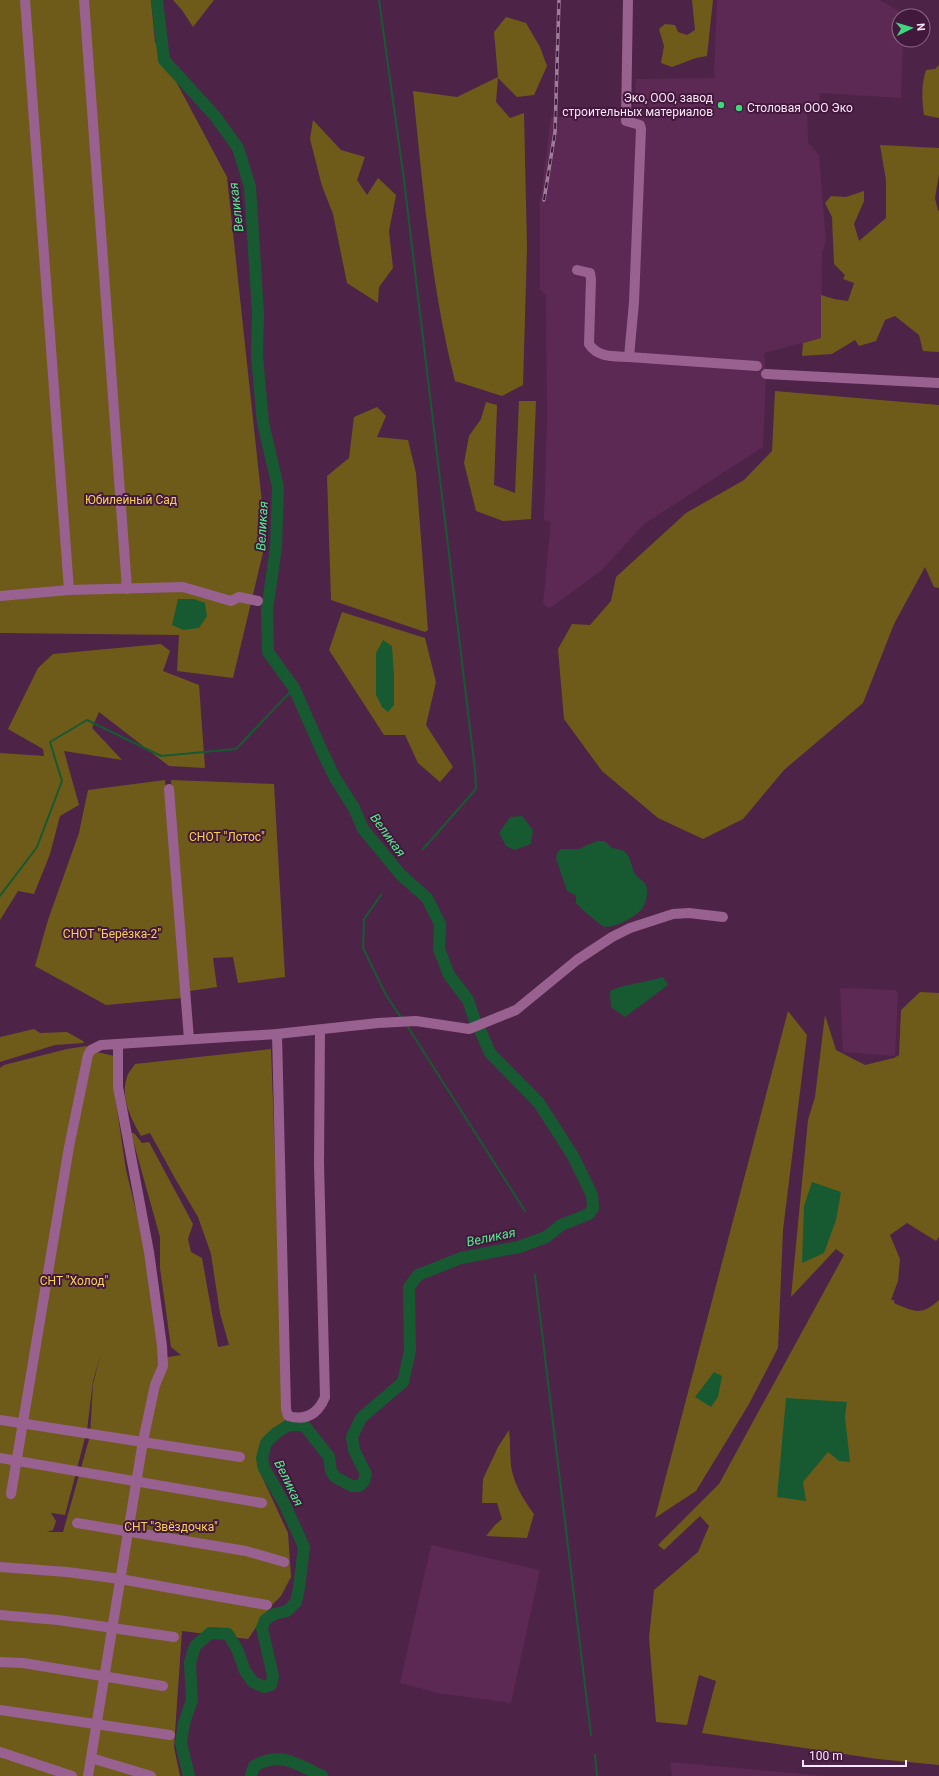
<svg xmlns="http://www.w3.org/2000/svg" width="939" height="1776" viewBox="0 0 939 1776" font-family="Roboto,sans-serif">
  <rect width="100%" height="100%" fill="#4e2348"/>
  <g fill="#5b2954">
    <polygon points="717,0 880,0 904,14 904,16 899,16 899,40 903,40 901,98 820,93 819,103 807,104 808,142 819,155 826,242 822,253 821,338 764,353 766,374 763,447 644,524 601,571 550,608 543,604 551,522 544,520 547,420 546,295 540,290 540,204 551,117 633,117 636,79 714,78"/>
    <polygon points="840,988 895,990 898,994 895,1056 843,1052"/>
    <polygon points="431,1545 540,1570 511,1703 438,1693 400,1683"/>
    <polygon points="670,1762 825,1776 672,1776"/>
  </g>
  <g fill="#6e5b1a" fill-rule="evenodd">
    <polygon points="0,0 151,0 155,42 227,177 266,540 233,678 177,671 179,635 0,633"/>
    <polygon points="173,0 214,0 193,27 182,10"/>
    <polygon points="692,0 713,0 707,56 696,58 672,67 661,63 664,46 659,29 665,24 675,25 678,32 687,35 695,30"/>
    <path d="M506,17L526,23L540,47L547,66L534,95L517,97L498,78L496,102L510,118L524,113L527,248L523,385L502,396L455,381C431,287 423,188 413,91L457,97L498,77L494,32Z"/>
    <path d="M939,65V118L924,115C922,100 921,85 926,70L935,69Z"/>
    <polygon points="313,120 341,150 365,157 357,180 367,195 378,178 396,195 389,231 393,268 379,287 378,303 347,283 333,214 322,186 310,139"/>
    <polygon points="880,145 939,148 939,174 935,198 938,211 939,210 939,352 923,351 919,335 895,316 885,320 876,341 859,346 855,340 832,354 802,356 803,343 821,338 821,295 834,299 848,301 854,283 843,279 845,275 834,264 832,217 825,203 831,196 846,197 864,191 864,201 854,224 859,241 886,218 886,180"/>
    <polygon points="775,391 939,405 939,588 934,587 925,567 894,624 863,703 784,770 743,819 703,839 658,818 602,771 564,719 558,649 572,624 590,625 611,601 616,577 686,513 744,480 772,451"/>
    <polygon points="519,401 536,401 531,519 503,521 476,511 464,463 469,436 481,419 486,402 497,405 494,485 515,493"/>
    <polygon points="377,407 386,416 377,437 408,440 416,473 428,630 425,632 331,600 327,476 349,458 354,417"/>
    <polygon points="342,612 425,638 436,682 426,725 453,767 440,782 418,763 405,735 384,735 329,650"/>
    <polygon points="161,644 170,651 163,671 199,685 205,768 169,766 99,712 92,728 122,760 64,751 79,805 60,816 50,854 34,894 18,891 0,920 0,753 44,756 43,749 8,729 38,668 53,654"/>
    <polygon points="165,780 182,998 106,1005 35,966 48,920 79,833 88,790"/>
    <polygon points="171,780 274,784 285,977 238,983 233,957 213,958 217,987 190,991"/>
    <path d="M920,992L939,993V1237L936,1241L907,1223L890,1235L900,1259L898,1281L891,1300H894V1303C915,1312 921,1316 939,1300V1765L878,1759L702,1733L716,1681L699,1675L687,1725L656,1722L649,1638L654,1590L698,1552L709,1526L700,1516L664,1550L658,1545L719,1484L844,1255L836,1249L791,1297L808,1120L815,1097L825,1015L836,1050L865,1065L894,1058L899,1055L901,1010Z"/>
    <polygon points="788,1011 807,1035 783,1230 778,1348 749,1404 696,1491 655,1518"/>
    <polygon points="34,1029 40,1033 67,1032 83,1041 84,1043 55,1045 0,1062 0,1037"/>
    <path d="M86,1046L93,1051L114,1056V1089L126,1170L139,1223L157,1316L162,1358L181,1355L171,1347L160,1268V1237L131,1133H134L142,1143L149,1142L193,1224L188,1239L191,1252L202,1258L218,1347L229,1345L220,1313L211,1254L198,1217L176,1180L150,1133L141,1136C131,1119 120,1097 127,1077C128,1072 133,1068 135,1064L271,1049L285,1420L261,1446L257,1466L288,1533L291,1577L281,1596L270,1607L248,1639L182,1631L174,1747L180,1776H0V1068L4,1065L67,1049ZM101,1353H104H101L93,1384L90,1436L63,1532H47L53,1530L56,1521L51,1513L65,1515L87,1430L93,1381Z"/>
    <path d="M509,1430C511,1444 509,1463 513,1475C517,1489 525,1502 534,1514L527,1538L486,1536L495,1525L502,1519L497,1503H482L483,1479L498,1447Z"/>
  </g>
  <g fill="#175a32">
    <polygon points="178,599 194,599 205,603 207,616 199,628 183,630 172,625"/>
    <polygon points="383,640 392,646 394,676 394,705 388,712 382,707 376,695 376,653"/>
    <polygon points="522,816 533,830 531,844 514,850 506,846 499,833 510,817"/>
    <path d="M597,841H604C606,842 608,845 611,847C616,850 622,848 627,854C631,860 632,868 635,874C639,880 647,881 647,890C648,895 645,904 643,908C637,916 612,930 603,926C600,925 578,906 576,903V899L575,895L567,891L556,858L557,853L561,849H579Z"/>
    <path d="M663,977L668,985L625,1017L611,1007L610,991C627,983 645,983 663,977Z"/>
    <polygon points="812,1182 841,1192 836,1220 824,1253 802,1263 804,1206"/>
    <polygon points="714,1372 722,1376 718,1397 711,1407 695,1397"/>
    <polygon points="786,1398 847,1402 845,1417 850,1462 839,1461 828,1452 803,1482 806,1501 777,1497"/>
  </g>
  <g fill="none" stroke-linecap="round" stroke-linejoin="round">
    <g stroke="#175a32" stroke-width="2">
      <polyline points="379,0 404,180 475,770 476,789 423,849"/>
      <polyline points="381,895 364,919 363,948 386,995 402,1019"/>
      <polyline points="0,896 37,847 62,781 50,742 87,720 161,756 236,749 294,688"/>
      <polyline points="406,1024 525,1211"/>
      <polyline points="535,1275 591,1735"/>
      <polyline points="595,1755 597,1776"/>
    </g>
    <g stroke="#175a32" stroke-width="12">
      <polyline points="157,0 164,60 215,116 238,148 250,187 258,313 257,356 263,423 278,487 276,547 267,610 268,652 294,688 321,749 335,778 354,808 363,829 401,875 427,898 440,924 439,949 449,975 468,1000 475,1021"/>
      <polyline points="189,1776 181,1743 184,1723 192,1700 190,1663 195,1646 210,1633 228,1634 237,1649 245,1671 253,1682 264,1687 271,1685 273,1676 262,1628 265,1620 274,1614 287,1611 296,1602 299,1588 304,1547 285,1505 264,1468 262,1458 266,1443 276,1433 289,1425 304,1425 329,1457 331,1471 335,1477 352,1486 359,1486 364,1481 366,1474 354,1450 352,1437 361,1418 403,1382 410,1351 409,1287 418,1275 461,1258 519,1247 546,1237 561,1225 589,1214 593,1208 592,1195 573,1156 539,1103 490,1053 480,1030"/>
      <path d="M251,1776L254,1766C282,1751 297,1764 322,1776"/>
    </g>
    <g stroke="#996190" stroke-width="10">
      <polyline points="25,0 69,590"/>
      <polyline points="84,0 127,589"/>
      <path d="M577,270L590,273L591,279L589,344C598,358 614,356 629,357L634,302L641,129L640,125L626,121L628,0"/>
      <polyline points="629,357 757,366"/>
      <polyline points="766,374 939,383"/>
      <polyline points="0,596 69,590 183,587 231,601 239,597 258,601"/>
      <polyline points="169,789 189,1039"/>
      <path d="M277,1034L286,1409L288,1416C306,1421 318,1414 325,1397L319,1164L320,1030"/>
      <polyline points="0,1420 240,1457"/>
      <polyline points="0,1458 262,1503"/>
      <polyline points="11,1494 69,1147 88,1055 91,1050 101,1045 277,1034 378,1023 416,1021 469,1029 516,1010 577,960 612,937 630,928 673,914 689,913 723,917"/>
      <polyline points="77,1523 246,1551 284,1562"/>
      <polyline points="0,1567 67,1572 120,1579 267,1605"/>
      <polyline points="0,1615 58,1620 174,1637"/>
      <polyline points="0,1662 23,1663 163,1686"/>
      <polyline points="0,1710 170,1735"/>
      <polyline points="0,1752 72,1776"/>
      <polyline points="91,1758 151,1776"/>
      <polyline points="88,1776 143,1441 155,1385 163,1366 162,1346 149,1252 118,1087 118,1044"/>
    </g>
    <g stroke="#9e7d99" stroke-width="3.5">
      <polyline id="rail" points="544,200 555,132 559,0"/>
    </g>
    <use href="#rail" stroke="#43183d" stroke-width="2" stroke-dasharray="6" stroke-linecap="butt"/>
  </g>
  <g fill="#3fd77d" stroke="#43183d" stroke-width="1.5">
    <circle cx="721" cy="105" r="4"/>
    <circle cx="739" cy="108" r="4"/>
  </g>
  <g text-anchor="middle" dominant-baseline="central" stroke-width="4" stroke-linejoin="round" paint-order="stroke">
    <g font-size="12" fill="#fce6f7" stroke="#43183d" text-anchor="end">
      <text x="713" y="98">Эко, ООО, завод<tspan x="713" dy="14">строительных материалов</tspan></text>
      <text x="747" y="108" text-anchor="start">Столовая ООО Эко</text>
    </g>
    <g font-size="12" fill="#f8d252" stroke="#43183d">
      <text x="131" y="500">Юбилейный Сад</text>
      <text x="227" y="837">СНОТ "Лотос"</text>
      <text x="112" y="934">СНОТ "Берёзка-2"</text>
      <text x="74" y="1281">СНТ "Холод"</text>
      <text x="171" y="1527">СНТ "Звёздочка"</text>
    </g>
    <g font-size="13" font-style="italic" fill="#51ec8d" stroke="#43183d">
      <text transform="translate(236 207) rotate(-97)">Великая</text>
      <text transform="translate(262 526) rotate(-87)">Великая</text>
      <text transform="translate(388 835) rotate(54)">Великая</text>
      <text transform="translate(491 1237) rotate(-12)">Великая</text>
      <text transform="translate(289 1483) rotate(64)">Великая</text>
    </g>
  </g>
  <g transform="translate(911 28) rotate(85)"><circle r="19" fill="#43183d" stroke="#8d6a87"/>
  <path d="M0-3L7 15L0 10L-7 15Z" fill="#3fd77d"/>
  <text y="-6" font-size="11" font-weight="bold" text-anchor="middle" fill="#fce6f7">N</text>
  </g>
  <path d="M803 1760v6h103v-6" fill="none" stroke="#fce6f7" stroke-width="2"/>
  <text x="809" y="1760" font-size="12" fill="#fce6f7" stroke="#43183d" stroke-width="3" paint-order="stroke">100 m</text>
</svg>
